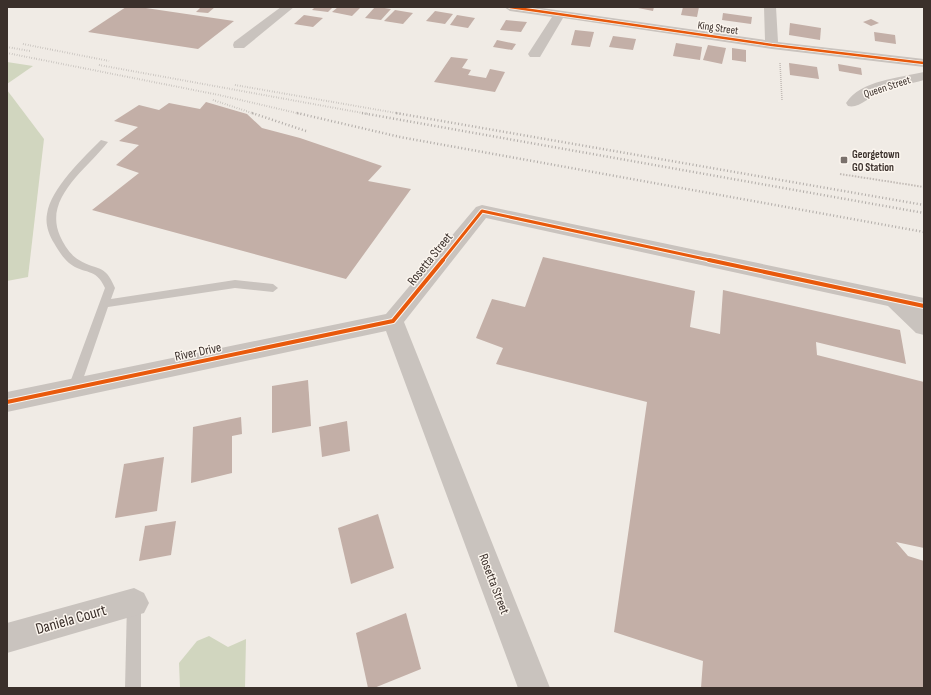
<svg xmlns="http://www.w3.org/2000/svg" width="931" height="695" viewBox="0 0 931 695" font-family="'Sofia Sans Condensed',sans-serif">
  <rect width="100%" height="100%" fill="#f0ebe5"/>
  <g fill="#d1d6bf">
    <polygon points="7,62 33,66 7,84"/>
    <polygon points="7,90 44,139 28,277 7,281"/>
    <polygon points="209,636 228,647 246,639 245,688 180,688 179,663 197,641"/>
  </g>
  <g fill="#c3afa7">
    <polygon points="126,7 139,7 234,21 198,49 88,32"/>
    <polygon points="201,7 215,7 208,13 196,12"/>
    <polygon points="315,7 333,7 328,12 312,10"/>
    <polygon points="338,7 361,7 352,16 332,12"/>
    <polygon points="375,7 378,7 391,9 381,20 365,18"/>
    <polygon points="633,7 654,7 653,11"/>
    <polygon points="683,7 699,7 697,17 681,15"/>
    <polygon points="395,10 413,13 403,24 384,21"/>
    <polygon points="435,11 453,14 445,24 426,21"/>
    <polygon points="723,13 752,17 751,24 722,20"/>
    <polygon points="304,15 323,18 313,27 294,24"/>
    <polygon points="457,15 475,18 468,28 450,25"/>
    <polygon points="871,19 879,23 871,26 863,22"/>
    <polygon points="506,20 527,22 521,32 500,30"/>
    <polygon points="790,23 821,28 820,40 789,35"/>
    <polygon points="575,30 594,32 590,47 571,45"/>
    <polygon points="874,32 895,35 896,44 875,41"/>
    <polygon points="613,36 636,39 633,50 609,47"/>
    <polygon points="497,40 516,44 512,50 493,47"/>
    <polygon points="676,43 702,47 700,60 673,56"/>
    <polygon points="708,45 726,48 722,64 703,60"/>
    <polygon points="732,48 746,50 746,62 732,60"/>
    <polygon points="451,57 468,59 462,68 471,70 468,75 486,78 490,69 505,72 495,92 434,82"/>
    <polygon points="789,63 817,67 819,79 790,75"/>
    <polygon points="838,64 861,68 862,75 839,71"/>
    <polygon points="206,102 247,114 262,128 300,138 382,166 368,181 411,189 346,279 92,210 139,173 116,165 139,145 119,141 138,127 114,121 139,105 159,110 169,103 200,109"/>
    <polygon points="543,257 695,291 690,327 720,334 723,290 900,330 906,364 816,342 817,355 924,382 924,548 896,542 908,556 924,561 924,688 701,688 703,661 614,632 647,402 496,364 503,348 476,338 492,299 525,307"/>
    <polygon points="308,380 311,426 272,433 272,386"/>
    <polygon points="241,417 242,434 232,436 232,473 191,483 193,427"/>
    <polygon points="347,421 350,451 322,457 319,427"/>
    <polygon points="164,457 157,511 115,518 124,464"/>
    <polygon points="378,514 394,568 351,584 338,528"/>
    <polygon points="176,521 171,555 139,561 145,526"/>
    <polygon points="406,613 421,669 374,688 368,688 356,633"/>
  </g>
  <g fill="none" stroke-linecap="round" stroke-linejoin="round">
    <polyline stroke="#c2bbb6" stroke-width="1.5" stroke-dasharray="1 1" stroke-linecap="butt" points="780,63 782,100"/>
    <polyline stroke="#c2bbb6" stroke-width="2" stroke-dasharray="1.5 1.5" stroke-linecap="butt" points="840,174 924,187"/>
    <g fill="#c9c3be" fill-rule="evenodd">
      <path d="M101,140L108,142C87,169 43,198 60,236C64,245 70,255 79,260C98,272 104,262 115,288L111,299L235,280L273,284L278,288L273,292L235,288L108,307L80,388L78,391L74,393L70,391L68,388L105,288C96,267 84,275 69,263C63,258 58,250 54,243C49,235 45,224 47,214C51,188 83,158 101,140Z"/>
      <polygon points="134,596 139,598 141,603 141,688 125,688 127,603 129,598"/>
    </g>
    <g fill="#c9c3be" fill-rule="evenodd">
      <polygon points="281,7 294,7 244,48 234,48 233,45 234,42"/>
      <polygon points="504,7 535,7 765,40 764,7 776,7 778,42 924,59 924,67 772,49 563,18 540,57 530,57 528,54 552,17 510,11"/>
      <path d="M924,72V80C910,84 895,86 881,92C870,96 859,109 848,106L846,103C861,80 899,78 924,72Z"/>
      <polygon points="482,205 924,298 924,335 916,333 888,306 486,218 404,322 550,688 518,688 386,331 7,412 7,392 386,314 476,207"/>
      <polygon points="134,588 144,593 149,603 144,613 7,653 7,623"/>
    </g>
    <g stroke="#b1aca8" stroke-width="2" stroke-dasharray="0.5 2" stroke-linecap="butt">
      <polyline points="23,44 109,61"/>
      <polyline points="7,47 30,51"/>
      <polyline points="7,53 219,95 301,114"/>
      <polyline points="99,65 368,114"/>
      <polyline points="235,85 402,114"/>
      <polyline points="213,100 255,114"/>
    </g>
    <g stroke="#b1aca8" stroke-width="2.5" stroke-dasharray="1 2.5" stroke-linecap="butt">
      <polyline points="252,113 306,131"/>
      <polyline points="297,113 400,137 924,232"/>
      <polyline points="362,113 924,213"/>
      <polyline points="396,113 924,205"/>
    </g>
    <g stroke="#fbf5ee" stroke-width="4">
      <polyline id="cycleway-far2" points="510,7 772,45 924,63"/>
    </g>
    <g stroke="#fbf5ee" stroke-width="5">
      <polyline id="cycleway-far1" points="442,261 482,211 714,261"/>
    </g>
    <g stroke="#fbf5ee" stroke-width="6">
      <g id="cycleway">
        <polyline points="709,260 924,306"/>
        <polyline points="7,402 393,321 443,260"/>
      </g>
    </g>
    <use href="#cycleway-far2" stroke="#e8590c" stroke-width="2.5"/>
    <use href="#cycleway-far1" stroke="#e8590c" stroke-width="3"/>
    <use href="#cycleway" stroke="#e8590c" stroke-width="4"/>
  </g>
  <rect fill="#7a716c" stroke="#fbf5ee" stroke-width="1.5" x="840" y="156" width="8" height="8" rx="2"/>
  <g text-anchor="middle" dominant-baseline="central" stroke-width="3" stroke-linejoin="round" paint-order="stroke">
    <g font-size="11" fill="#3b302b" stroke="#fbf5ee">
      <text transform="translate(718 28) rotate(8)">King Street</text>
      <text transform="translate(887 87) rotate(-18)">Queen Street</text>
    </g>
    <g font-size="11" font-weight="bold" fill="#3b302b" stroke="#fbf5ee" text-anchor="start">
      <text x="852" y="154">Georgetown<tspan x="852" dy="13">GO Station</tspan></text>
    </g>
    <g font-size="13" fill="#3b302b" stroke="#fbf5ee">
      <text transform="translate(430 259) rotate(-51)">Rosetta Street</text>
      <text transform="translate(198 352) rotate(-12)">River Drive</text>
      <text transform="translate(494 584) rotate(69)">Rosetta Street</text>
    </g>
    <g font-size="16" fill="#3b302b" stroke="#fbf5ee">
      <text transform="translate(71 620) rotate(-16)">Daniela Court</text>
    </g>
  </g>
  <rect width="931" height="695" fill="none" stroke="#3b302b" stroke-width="16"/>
</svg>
